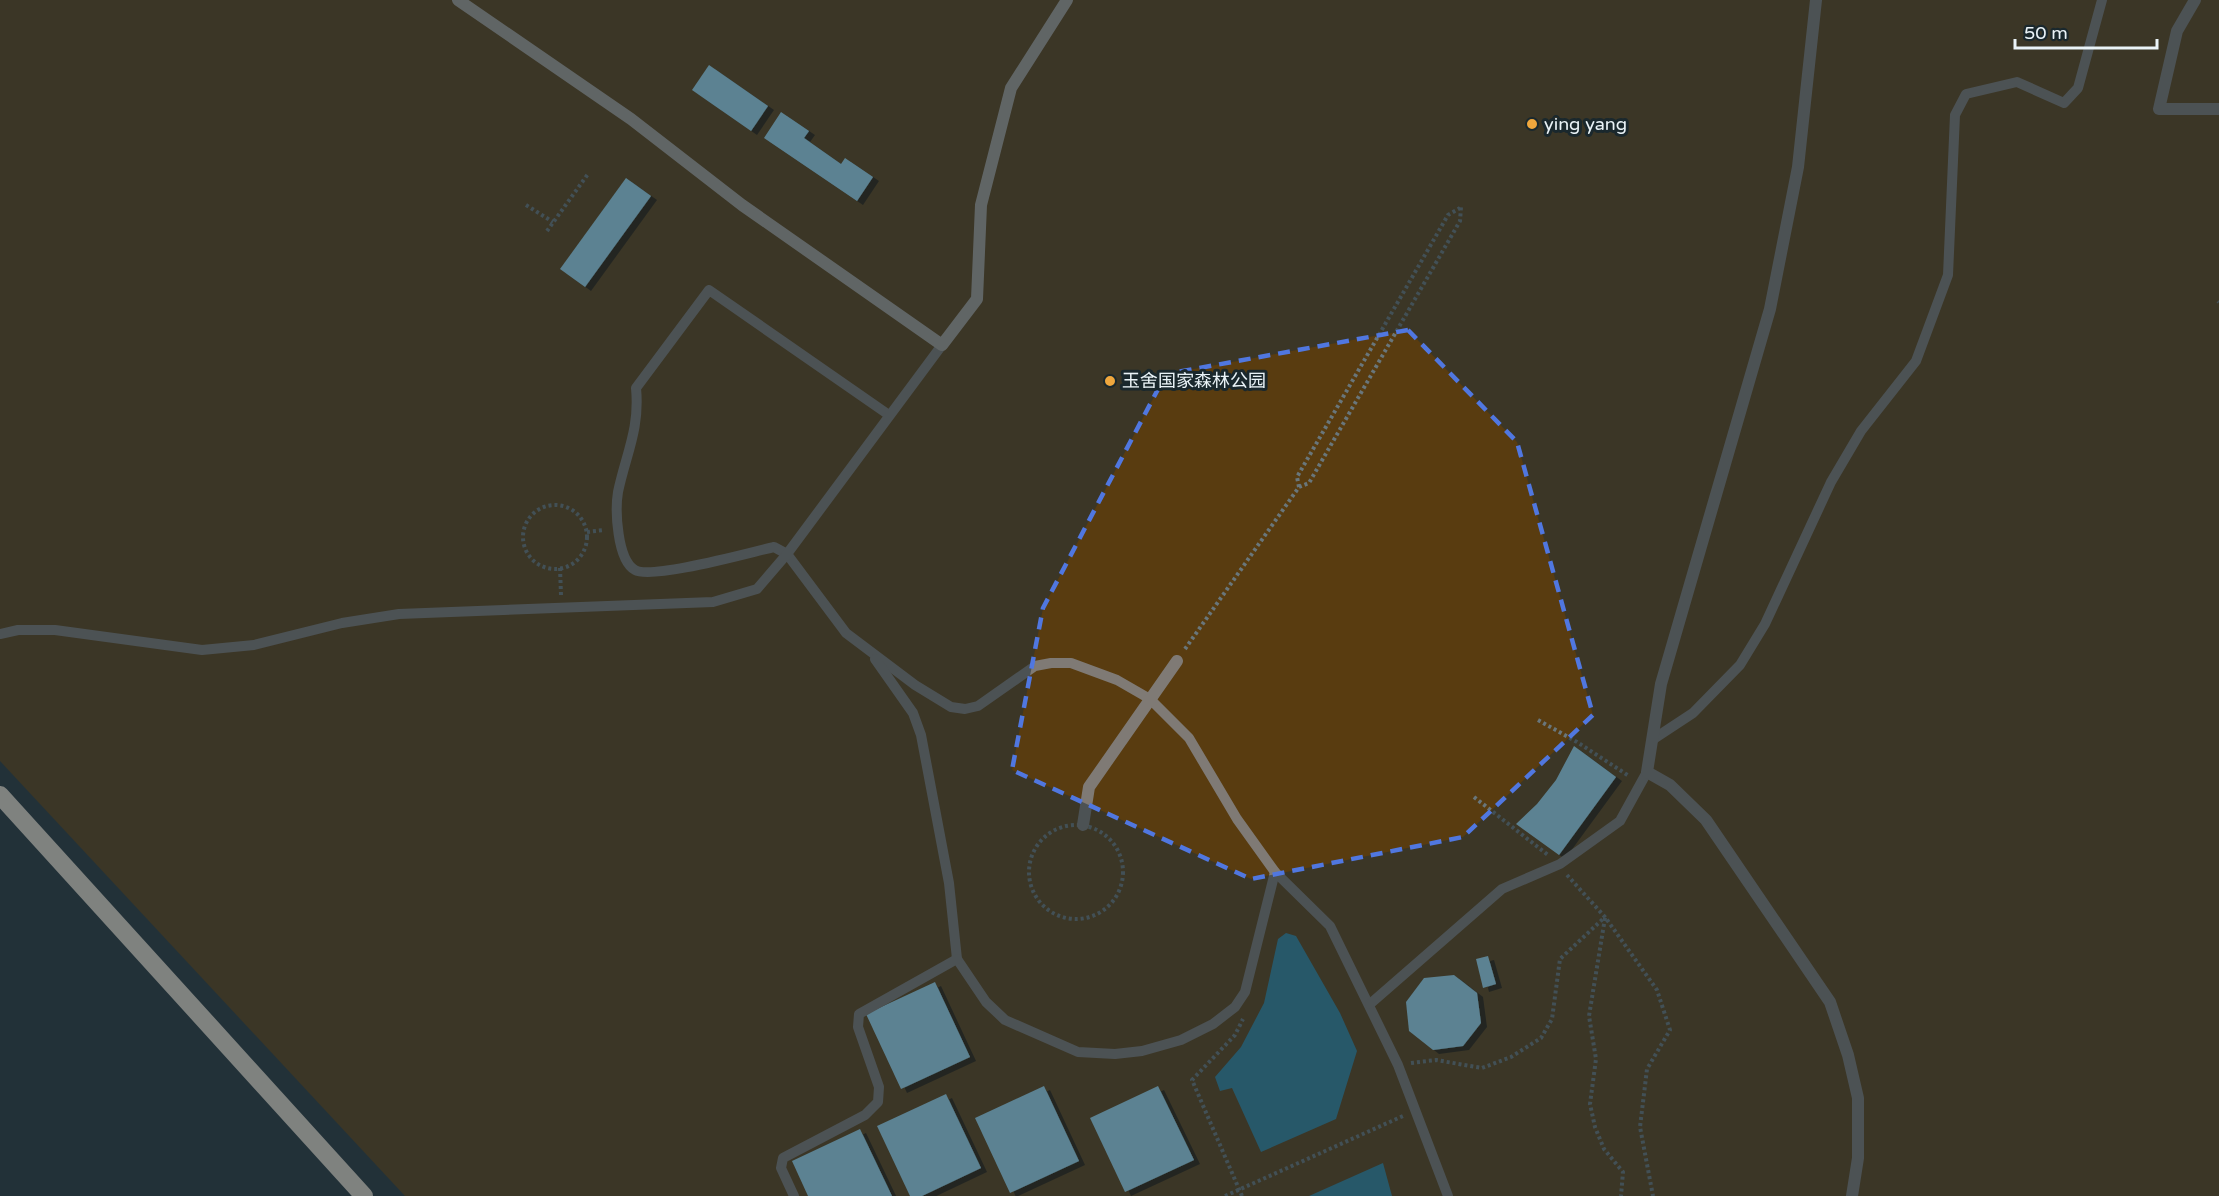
<svg xmlns="http://www.w3.org/2000/svg" width="2219" height="1196" viewBox="0 0 2219 1196" font-family="'Varela Round','Noto Sans SC',sans-serif">
  <defs>
    <filter id="shadow"><feDropShadow dx="6" dy="4" stdDeviation="0" flood-color="#0009"/></filter>
  </defs>
  <rect width="100%" height="100%" fill="#233238"/>
  <polygon fill="#593c10" points="0,0 2219,0 2219,1196 405,1196 0,761"/>
  <g fill="#2d87a5">
    <polygon points="1286,933 1296,936 1340,1013 1357,1051 1336,1119 1261,1152 1232,1088 1220,1091 1215,1077 1241,1047 1264,1003 1278,939"/>
    <polygon points="1383,1163 1392,1196 1309,1196"/>
  </g>
  <g fill="#a2e4fe" filter="url(#shadow)">
    <polygon points="709,65 768,106 751,131 692,90"/>
    <polygon points="781,112 809,131 804,138 841,164 845,158 873,177 857,201 764,138"/>
    <polygon points="626,178 651,196 585,287 560,269"/>
    <polygon points="1574,746 1616,777 1559,855 1516,824 1537,804 1556,780"/>
    <polygon points="1488,956 1496,984 1483,988 1476,959"/>
    <polygon points="1454,975 1477,993 1481,1023 1463,1046 1433,1050 1409,1031 1406,1002 1424,978"/>
    <polygon points="935,982 970,1057 901,1089 866,1014"/>
    <polygon points="1044,1086 1079,1161 1010,1193 975,1118"/>
    <polygon points="1158,1086 1194,1160 1125,1192 1090,1118"/>
    <polygon points="946,1094 981,1168 922,1196 910,1196 877,1126"/>
    <polygon points="860,1129 892,1196 808,1196 792,1161"/>
  </g>
  <g fill="none" stroke-linecap="round" stroke-linejoin="round">
    <g stroke="#69767b" stroke-width="4" stroke-dasharray="3 3" stroke-linecap="butt">
      <polyline points="526,205 553,222"/>
      <polyline points="547,231 588,174"/>
      <polyline points="2218,301 2219,302"/>
      <polyline points="1299,487 1297,477 1448,215 1460,208"/>
      <circle cx="555" cy="537" r="32"/>
      <polyline points="587,532 604,530"/>
      <polyline points="560,568 561,595"/>
      <polyline points="1185,649 1299,487 1309,483 1460,221 1461,207"/>
      <polyline points="1538,720 1577,742 1629,776"/>
      <polyline points="1474,797 1548,855"/>
      <circle cx="1076" cy="872" r="47"/>
      <polyline points="1567,875 1605,917 1657,990 1670,1030 1647,1069 1640,1127 1653,1196"/>
      <polyline points="1605,918 1589,1016 1596,1059 1590,1104 1595,1127 1604,1149 1623,1172 1621,1196"/>
      <polyline points="1411,1063 1436,1060 1482,1068 1511,1057 1541,1038 1552,1019 1560,959 1605,917"/>
      <polyline points="1225,1196 1403,1116"/>
      <polyline points="1242,1196 1192,1080 1235,1035 1243,1019"/>
    </g>
    <g stroke="#7f7a75" stroke-width="10">
      <path d="M889,415L709,290L636,388C640,429 626,454 618,492C615,510 617,560 635,570C652,580 751,552 774,547L787,554L846,633L915,685L951,707L965,709L978,706L1035,666L1051,663H1071L1117,680L1150,699L1189,738L1237,819L1275,872L1330,926L1398,1065L1448,1196"/>
      <polyline points="0,634 18,630 55,630 202,650 254,645 342,623 399,614 713,602 757,589 787,554 942,345"/>
      <polyline points="875,659 913,713 921,735 949,883 957,959 986,1002 1005,1020 1078,1052 1115,1054 1142,1051 1181,1040 1213,1024 1235,1007 1245,992 1275,872"/>
      <polyline points="1652,740 1693,713 1740,665 1765,624 1831,482 1861,431 1916,361 1948,275 1955,115 1966,94 2017,82 2064,103 2078,88 2102,0"/>
      <polyline points="1370,1004 1502,889 1560,864 1620,821 1647,772"/>
      <polyline points="794,1196 781,1168 783,1158 865,1115 878,1102 879,1087 858,1027 859,1014 957,959"/>
    </g>
    <g stroke="#7f7a75" stroke-width="12">
      <polyline points="1816,0 1798,167 1770,309 1661,684 1647,772 1670,785 1706,820 1830,1002 1848,1055 1858,1098 1858,1158 1852,1196"/>
      <polyline points="2195,0 2177,31 2159,109 2219,109"/>
      <polyline points="1083,825 1089,787 1177,661"/>
    </g>
    <polyline stroke="#aca59c" stroke-width="12" points="458,0 631,119 742,205 942,345 977,299 981,205 1011,88 1067,0"/>
    <polyline stroke="#efe4d6" stroke-width="18" points="0,795 364,1196"/>
  </g>
  <path d="M0 0H2219V1196H0ZM1408,330L1517,442L1593,715L1463,837L1251,879L1012,770L1043,608L1166,374Z" fill="#233238" fill-opacity=".55" fill-rule="evenodd"/>
  <path fill="none" stroke="#5077e0" stroke-width="4.5" stroke-dasharray="12 8" stroke-linejoin="round" d="M1408,330L1517,442L1593,715L1463,837L1251,879L1012,770L1043,608L1166,374Z"/>
  <g fill="#efa73d" stroke="#1a282d" stroke-width="2">
    <circle cx="1532" cy="124" r="6"/>
    <circle cx="1110" cy="381" r="6"/>
  </g>
  <g text-anchor="middle" dominant-baseline="central" stroke-width="6" stroke-linejoin="round" paint-order="stroke">
    <g font-size="18" fill="#eaf3f7" stroke="#1a282d" text-anchor="start">
      <text x="1544" y="124">ying yang</text>
      <text x="1122" y="381">玉舍国家森林公园</text>
    </g>
  </g>
  <path d="M2015 39v9h142v-9" fill="none" stroke="#eaf3f7" stroke-width="3"/>
  <text x="2024" y="39" font-size="18" fill="#eaf3f7" stroke="#1a282d" stroke-width="4.5" paint-order="stroke">50 m</text>
</svg>
